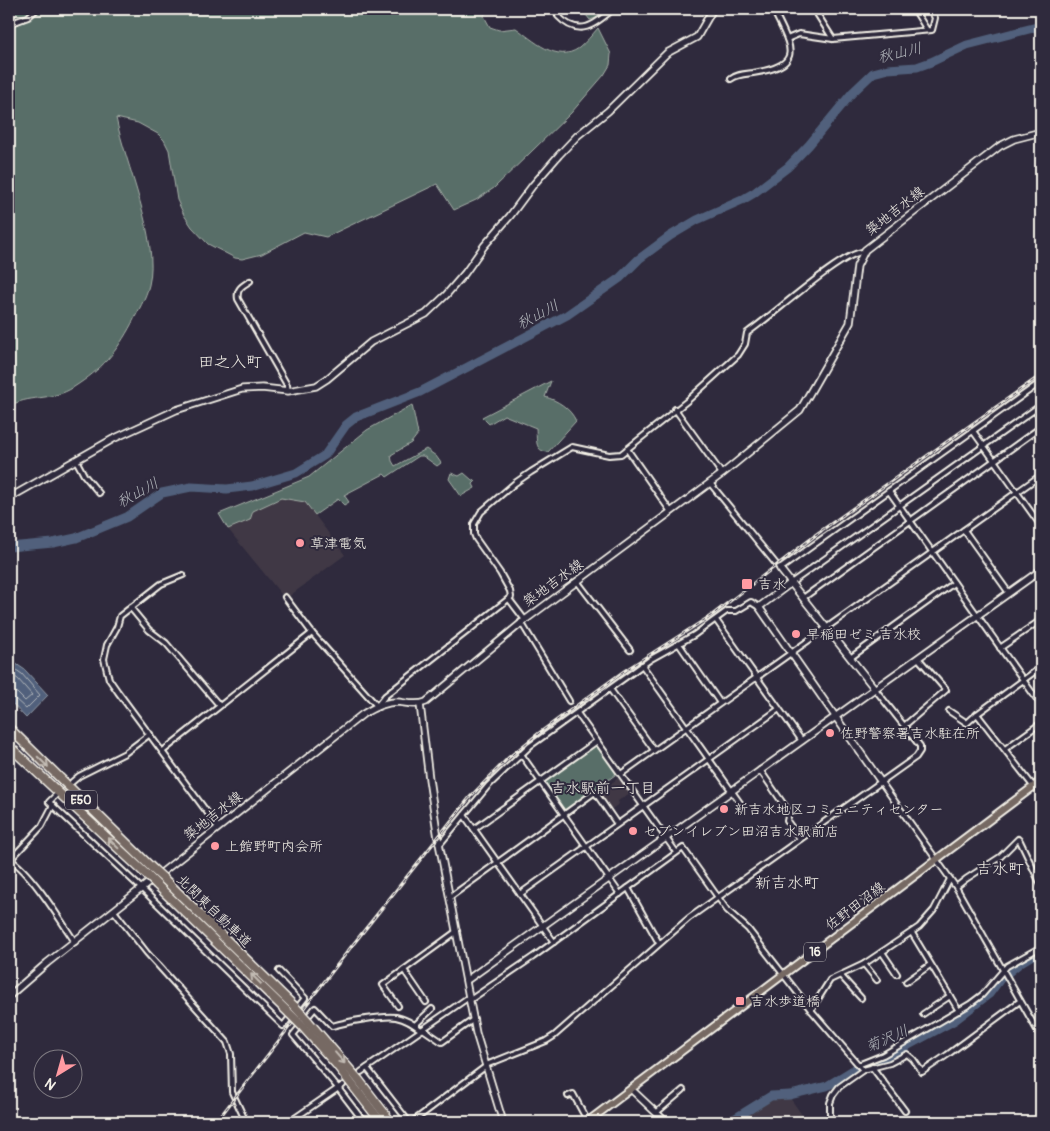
<svg xmlns="http://www.w3.org/2000/svg" width="1050" height="1131" viewBox="0 0 1050 1131" font-family="Pangolin,'Klee One',sans-serif">
  <rect width="100%" height="100%" fill="#2f2a3d"/>
  <filter id="ink" filterUnits="userSpaceOnUse"><feTurbulence type="fractalNoise" baseFrequency=".02" numOctaves="2"/><feDisplacementMap in="SourceGraphic" scale="10" xChannelSelector="R" yChannelSelector="G"/><feConvolveMatrix kernelMatrix="1 2 1 2 8 2 1 2 1" color-interpolation-filters="sRGB"/></filter>
  <g filter="url(#ink)">
    <g fill="#403945">
      <polygon points="281,498 305,502 345,555 288,597 285,593 281,594 228,529 250,520 253,511"/>
      <polygon points="618,778 630,793 618,801 619,804 610,810 599,793"/>
      <polygon points="790,1098 807,1122 732,1122 760,1105 773,1100"/>
    </g>
    <g fill="#586e68" stroke="#a6b0a8">
      <path d="M9,9H488L484,16L490,27L499,30L516,28C533,40 557,64 579,48C586,42 592,35 598,28L611,54L610,65L604,75L571,113L494,188L476,200L454,210L437,184L326,237L304,232L262,254L242,259L235,258L208,244L192,227L184,215L177,200L169,150L164,140L158,134L138,123L116,118C125,163 160,240 149,285C146,298 138,311 132,323C116,353 102,369 74,387C52,402 26,394 9,407Z"/>
      <polygon points="571,9 609,9 601,16 590,20 583,11"/>
      <path d="M551,381L545,397C557,400 570,408 576,421L548,452C534,451 537,440 536,428L504,415L489,424L482,417Z"/>
      <polygon points="412,405 418,434 411,443 391,455 392,461 395,466 426,449 436,456 441,463 437,466 423,456 419,456 387,477 384,474 344,495 349,502 344,505 338,499 315,515 305,502 281,498 253,511 250,520 228,529 219,514 309,477 367,430"/>
      <polygon points="451,473 459,476 464,473 472,480 476,481 473,484 475,488 461,496 449,479"/>
      <polygon points="594,746 598,746 616,771 615,775 567,810 563,810 544,784 545,781"/>
    </g>
    <polygon fill="#51617b" stroke="#929ba7" points="9,659 25,670 48,695 26,718 9,700"/>
    <g fill="none" stroke-linecap="round" stroke-linejoin="round">
      <g stroke="#b3b7bc" stroke-width="1">
        <polyline points="9,665 22,674 40,695 26,709 14,698 9,697"/>
        <polyline points="9,673 18,679 32,695 25,701 17,693 9,691"/>
      </g>
      <g stroke="#51617b" stroke-width="9">
        <polyline points="9,547 53,543 76,538 127,517 162,493 191,487 227,489 252,486 296,473 325,455 346,425 356,417 420,392 567,315 620,278 639,259 670,236 697,220 742,200 754,193 788,167 809,145 852,93 873,73 888,69 917,67 931,62 967,45 1041,26"/>
        <polyline points="729,1122 771,1096 790,1095 827,1086 858,1067 868,1064 901,1049 955,1020 989,994 1000,979 1021,962 1041,950"/>
      </g>
      <g stroke="#f4f1e8" stroke-width="8">
        <g id="street">
          <path d="M559,9L558,16C579,38 595,25 613,9"/>
          <polyline points="814,9 833,39"/>
          <polyline points="914,9 927,30"/>
          <polyline points="9,24 28,17 37,9"/>
          <polyline points="787,39 799,34 833,39 932,30 935,18 933,14 935,9"/>
          <path d="M731,79C737,74 745,74 753,73C807,65 790,46 773,9"/>
          <polyline points="1038,133 1041,140"/>
          <path d="M250,281C242,286 236,289 238,299L287,385L288,391"/>
          <polyline points="675,409 722,474"/>
          <polyline points="973,431 1041,526"/>
          <polyline points="627,449 671,512"/>
          <polyline points="76,460 84,475 99,493"/>
          <polyline points="710,483 780,569 1041,382"/>
          <polyline points="889,491 1041,705"/>
          <polyline points="964,530 1009,593"/>
          <polyline points="183,575 161,584 120,616 117,627 107,645 104,659 109,679 118,692 218,827"/>
          <polyline points="577,581 630,650"/>
          <polyline points="791,583 1041,405"/>
          <path d="M285,597L312,633L377,706L385,696L511,597L510,591L500,573L476,539L474,534V524L481,512L515,483L531,472L572,447L609,455L621,454L687,401L738,355L745,344L747,333C770,318 842,252 863,252"/>
          <polyline points="803,598 1041,427"/>
          <polyline points="509,599 525,620"/>
          <polyline points="130,607 149,630 166,643 219,705"/>
          <polyline points="716,620 802,741"/>
          <polyline points="521,622 569,701"/>
          <polyline points="679,644 720,703"/>
          <polyline points="1000,648 1041,620"/>
          <polyline points="850,658 954,583"/>
          <polyline points="642,665 743,807"/>
          <polyline points="610,689 654,750"/>
          <polyline points="949,711 967,723 977,714 1041,667"/>
          <polyline points="577,713 676,852"/>
          <polyline points="977,714 1033,786"/>
          <polyline points="904,726 946,690 918,658"/>
          <polyline points="1005,749 1041,723"/>
          <polyline points="163,751 312,633"/>
          <polyline points="521,754 620,894"/>
          <polyline points="760,770 789,812 787,821 800,839"/>
          <polyline points="621,774 1041,475"/>
          <polyline points="72,782 79,776 125,753 150,734"/>
          <polyline points="881,782 956,887 1041,1037"/>
          <polyline points="55,796 49,802 142,889 283,1026 305,998 279,971"/>
          <polyline points="464,815 554,942"/>
          <polyline points="474,829 597,741"/>
          <polyline points="440,844 488,786 530,746 651,659 694,635 727,611 736,611 751,602 759,607"/>
          <path d="M9,859C29,869 61,921 75,942"/>
          <polyline points="11,859 42,826 53,805"/>
          <polyline points="956,887 966,879 1000,857 1018,839 1020,841 1041,885"/>
          <polyline points="628,888 659,943"/>
          <polyline points="520,894 779,709"/>
          <polyline points="450,897 595,792 617,824"/>
          <polyline points="114,911 147,953 227,1042 231,1054 232,1092 246,1122"/>
          <polyline points="912,933 959,1011"/>
          <polyline points="882,952 897,974"/>
          <polyline points="864,964 877,980"/>
          <polyline points="404,970 426,1002"/>
          <polyline points="841,976 861,998"/>
          <polyline points="906,982 930,965"/>
          <polyline points="470,1000 533,957 683,848 727,910 748,929 811,1010 863,1070"/>
          <polyline points="398,1006 383,985 457,931"/>
          <polyline points="811,1010 830,980 864,964 919,927 934,910 950,879"/>
          <polyline points="923,1014 950,996"/>
          <path d="M306,1019L315,1008L332,1026C346,1022 383,1015 396,1017C405,1019 414,1024 421,1030"/>
          <polyline points="302,1024 293,1035 338,1088 364,1122"/>
          <polyline points="415,1025 432,1009"/>
          <polyline points="423,1029 442,1042 474,1019"/>
          <polyline points="486,1065 546,1041 554,1036 689,918 916,757 920,751 920,746 875,689"/>
          <polyline points="858,1065 883,1055 970,1004 982,995 1007,966 1041,947"/>
          <polyline points="872,1067 905,1111"/>
          <polyline points="367,1068 409,1122"/>
          <polyline points="361,1072 469,997"/>
          <polyline points="568,1096 573,1094 588,1122"/>
          <polyline points="656,1113 683,1090"/>
          <polyline points="289,1122 343,1085"/>
          <polyline points="412,1122 485,1067"/>
          <polyline points="830,1122 830,1103 833,1095 839,1087 863,1070 890,1063 907,1054 913,1059 922,1072 947,1055 1020,1001"/>
        </g>
      </g>
      <g stroke="#f4f1e8" stroke-width="9">
        <g id="secondary">
          <polyline points="9,498 113,439 176,410 242,389 262,388 288,391 316,386 327,379 371,342 426,314 446,295 465,273 484,246 510,216 533,185 559,155 577,136 608,111 667,53 697,37 713,9"/>
          <polyline points="780,569 875,689"/>
          <polyline points="791,583 759,607 881,782"/>
          <polyline points="420,704 429,779 438,838 476,1033 503,1122"/>
          <polyline points="467,980 1041,570"/>
          <path d="M9,996L47,963L363,714C373,708 384,702 397,702C407,703 417,706 426,702L525,620L722,474L800,410L850,323L857,266L865,250L1000,146L1014,139L1041,132"/>
          <polyline points="632,1090 666,1122"/>
        </g>
      </g>
      <g stroke="#f4f1e8" stroke-width="10">
        <polyline id="primary" points="587,1122 1041,781"/>
      </g>
      <g stroke="#f4f1e8" stroke-width="11">
        <g id="highway">
          <polyline points="9,728 154,870"/>
          <polyline points="9,746 148,876"/>
          <polyline points="164,879 295,1007"/>
          <polyline points="157,885 290,1014"/>
          <polyline points="308,1021 358,1079 391,1122"/>
          <polyline points="303,1027 336,1064 381,1122"/>
        </g>
      </g>
      <use href="#street" stroke="#2f2a3d" stroke-width="4"/>
      <use href="#secondary" stroke="#2f2a3d" stroke-width="5.5"/>
      <use href="#primary" stroke="#766964" stroke-width="6"/>
      <use href="#highway" stroke="#766964" stroke-width="8"/>
      <g stroke="#f4f1e8" stroke-width="3">
        <g id="rail">
          <polyline points="815,535 1041,375"/>
          <polyline points="216,1122 351,947 470,797 508,758 539,733 624,671 712,615 821,531"/>
        </g>
      </g>
      <use href="#rail" stroke="#2f2a3d" stroke-width="1" stroke-dasharray="4" stroke-linecap="butt"/>
      <g stroke="#f4f1e8" stroke-width="11" stroke-linecap="butt">
        <g id="highway-bridge">
          <polyline points="154,870 164,879"/>
          <polyline points="148,876 157,885"/>
          <polyline points="295,1007 308,1021"/>
          <polyline points="290,1014 303,1027"/>
        </g>
      </g>
      <use href="#highway-bridge" stroke="#766964" stroke-width="8"/>
    </g>
    <defs><path id="oneway-shaft" d="M-6 0H5M1.5-3L5.5 0L1.5 3" fill="none" stroke-width="1.6" stroke-linecap="round" stroke-linejoin="round" transform="scale(1.25)"/></defs>
    <g stroke="#c2bbb3">
      <use href="#oneway-shaft" transform="translate(43 762) rotate(45)"/>
      <use href="#oneway-shaft" transform="translate(113 843) rotate(-136)"/>
      <use href="#oneway-shaft" transform="translate(256 979) rotate(-135)"/>
      <use href="#oneway-shaft" transform="translate(340 1058) rotate(49)"/>
    </g>
  </g>
  <g fill="#ff9aa2" stroke="#2f2a3d" stroke-width="2">
    <circle cx="300" cy="543" r="5"/>
    <rect x="741" y="578" width="12" height="12" rx="2.5"/>
    <circle cx="796" cy="634" r="5"/>
    <circle cx="830" cy="733" r="5"/>
    <circle cx="724" cy="809" r="5"/>
    <circle cx="633" cy="831" r="5"/>
    <circle cx="215" cy="846" r="5"/>
    <rect x="735" y="996" width="10" height="10" rx="2.5"/>
  </g>
  <g text-anchor="middle" dominant-baseline="central" stroke-width="4" stroke-linejoin="round" paint-order="stroke">
    <g fill="#2f2a3d" stroke="#b9b5b5" stroke-width="1">
      <rect x="65" y="790.5" width="32" height="19" rx="4"/>
      <rect x="804" y="942.5" width="22" height="19" rx="4"/>
    </g>
    <g font-size="12" font-weight="bold" fill="#f4f1e8">
      <text x="81" y="800">E50</text>
      <text x="815" y="952">16</text>
    </g>
    <g font-size="14" fill="#f4f1e8" stroke="#2f2a3d">
      <text transform="translate(895 211) rotate(-38)">築地吉水線</text>
      <text transform="translate(553 583) rotate(-36)">築地吉水線</text>
      <text transform="translate(213 816) rotate(-38)">築地吉水線</text>
      <text transform="translate(855 906) rotate(-37)">佐野田沼線</text>
      <text transform="translate(214 911) rotate(44)">北関東自動車道</text>
    </g>
    <g font-size="14" fill="#f4f1e8" stroke="#2f2a3d" text-anchor="start">
      <text x="310" y="543">草津電気</text>
      <text x="758" y="584">吉水</text>
      <text x="806" y="634">早稲田ゼミ 吉水校</text>
      <text x="840" y="733">佐野警察署吉水駐在所</text>
      <text x="734" y="809">新吉水地区コミュニティセンター</text>
      <text x="643" y="831">セブンイレブン田沼吉水駅前店</text>
      <text x="225" y="846">上館野町内会所</text>
      <text x="750" y="1001">吉水歩道橋</text>
    </g>
    <g font-size="15" font-style="italic" fill="#b3b7bc" stroke="#2f2a3d">
      <text transform="translate(900 53) rotate(-13)">秋山川</text>
      <text transform="translate(538 315) rotate(-28)">秋山川</text>
      <text transform="translate(138 493) rotate(-29)">秋山川</text>
      <text transform="translate(887 1039) rotate(-24)">菊沢川</text>
    </g>
    <g font-size="15" fill="#f4f1e8" stroke="#2f2a3d">
      <text x="603" y="788">吉水駅前一丁目</text>
    </g>
    <g font-size="16" fill="#f4f1e8" stroke="#2f2a3d">
      <text x="230" y="362">田之入町</text>
      <text x="1000" y="869">吉水町</text>
      <text x="787" y="883">新吉水町</text>
    </g>
  </g>
  <rect width="1050" height="1131" fill="none" stroke="#2f2a3d" stroke-width="30"/>
  <rect x="15" y="15" width="1020" height="1101" fill="none" stroke="#f4f1e8" stroke-width="2" filter="url(#ink)"/>
  <g transform="translate(58 1074) rotate(217)"><circle r="24" fill="#2f2a3d" stroke="#7e7a81"/>
  <path d="M0-4L9 19L0 12L-9 19Z" fill="#ff9aa2"/>
  <text y="-8" font-size="14" font-weight="bold" text-anchor="middle" fill="#f4f1e8">N</text>
  </g>
</svg>
